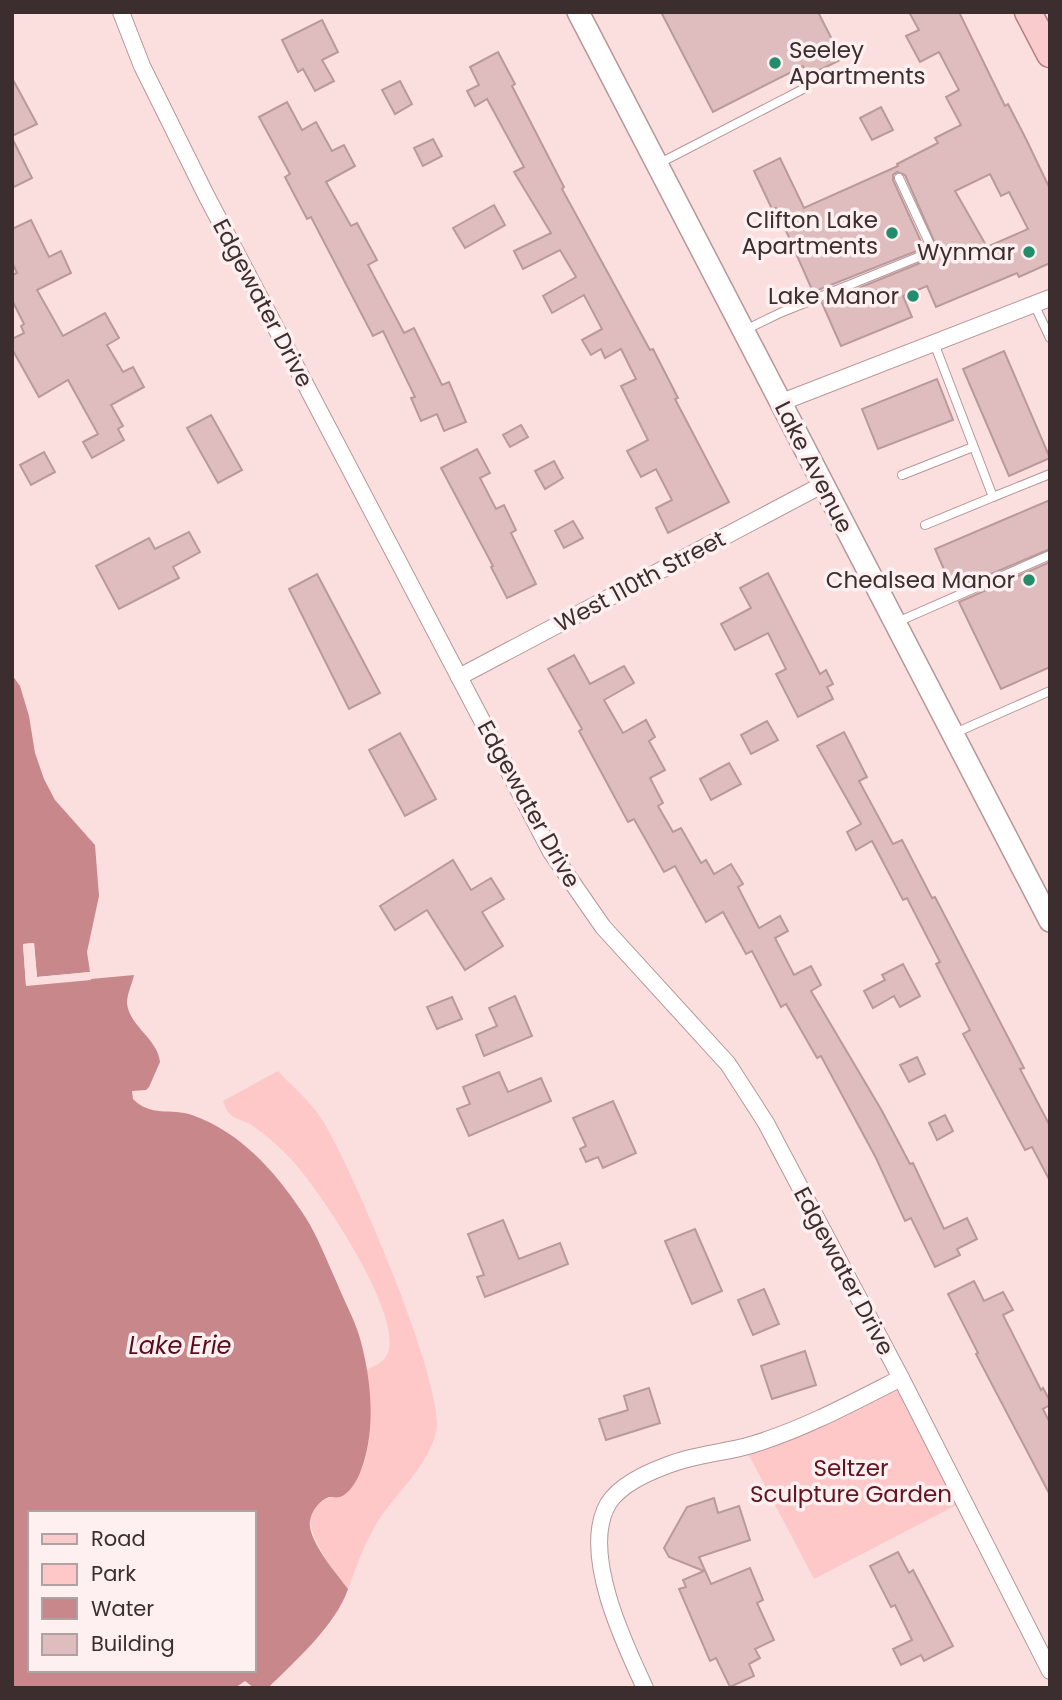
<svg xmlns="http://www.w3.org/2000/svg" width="1062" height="1700" viewBox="0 0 1062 1700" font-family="Poppins,sans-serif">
  <rect width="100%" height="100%" fill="#fbdfdf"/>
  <g fill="#fec8c9">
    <path d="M278,1071C292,1086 310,1101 321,1118C349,1160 447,1389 436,1432C428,1466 397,1492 378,1521C365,1542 357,1565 348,1589C329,1565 278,1501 341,1496C347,1490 354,1483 359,1475C374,1448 371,1399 366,1370C374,1366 383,1363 387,1355C406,1317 315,1182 287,1155C276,1144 263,1133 250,1124C244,1121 236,1119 231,1115C227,1112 225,1106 223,1101Z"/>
    <polygon points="901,1378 964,1501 814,1579 744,1446"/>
  </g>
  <path fill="#c8878a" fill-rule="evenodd" d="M12,675L20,686L29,716L35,753L44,779L55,800L95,845L99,896L87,952L90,972L37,977L34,943L23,944L26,985L134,975C132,984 127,994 127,1003C129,1026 158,1039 160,1062L149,1087L146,1090L132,1091L133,1099C150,1117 171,1108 192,1115C240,1132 275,1171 302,1212C317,1234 326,1259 337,1283C345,1303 356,1322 361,1342C372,1384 376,1433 360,1473C356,1482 349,1494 340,1497C336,1498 332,1497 329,1497C320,1500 311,1511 310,1521C307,1540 337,1574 348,1589C336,1625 295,1661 268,1688H254L245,1681L235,1688H12ZM30,1513H254V1670H30Z"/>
  <polygon fill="#fbdfdf" points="34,943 37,977 90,972 90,976 35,980 30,947 27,947 29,982 90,977 91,980 26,986 23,944"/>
  <g fill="#dfbdbe" stroke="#ba999a" stroke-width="2" fill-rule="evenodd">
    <polygon points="661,12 818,12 842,59 808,76 803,66 713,112"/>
    <path d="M909,12H959L1005,106L1008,104L1026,139L1050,189V263L1019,277L1017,273L936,307L927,286L903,296L912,317L841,346L822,303L935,257L939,252L905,175L897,172L893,175V180L924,248L813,292L776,208L772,209L754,171L780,158L804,208L898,166L897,164L938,143L935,138L961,125L946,97L959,90L939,52L920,62L906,36L919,30ZM990,174L1001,196L1009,192L1028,229L987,247L955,191Z"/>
    <polygon points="322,20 338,52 322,60 334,81 315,91 303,69 298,72 282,40"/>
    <polygon points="498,52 515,84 512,86 564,187 562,189 650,350 653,349 678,398 675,399 729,502 668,533 656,508 672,500 656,469 641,477 627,451 648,440 621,386 636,379 621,349 605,358 601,349 591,355 582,340 602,329 584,295 552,313 543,296 576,277 560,250 523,269 514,251 551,233 514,172 524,167 487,99 475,106 467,91 479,85 470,67"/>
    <polygon points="12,78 37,124 12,136"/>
    <polygon points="400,81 412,104 395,114 382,90"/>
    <polygon points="287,102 302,130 316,122 332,151 344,145 355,166 326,182 351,226 357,223 377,260 368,265 404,333 414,328 442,385 449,382 466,422 444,431 437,414 421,421 411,398 415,397 383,331 373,336 311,217 307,219 285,177 290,174 259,117"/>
    <polygon points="881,107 893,130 872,140 860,118"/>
    <polygon points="12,138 32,178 12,188"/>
    <polygon points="433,139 442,156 423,166 414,148"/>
    <polygon points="494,205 505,225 465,248 453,228"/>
    <polygon points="31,220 49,257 61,251 71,273 37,290 63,336 105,313 119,338 107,345 123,372 133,367 144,387 111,405 123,426 118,429 124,440 92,458 83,442 98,434 68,380 39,397 12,349 12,339 24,333 21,326 24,324 12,300 12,275 17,273 12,262 12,229"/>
    <polygon points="1004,351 1050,458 1009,476 963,369"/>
    <polygon points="937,379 953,420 878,449 862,409"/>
    <polygon points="211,415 242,470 218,483 187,428"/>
    <polygon points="521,425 528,437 510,447 503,435"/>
    <polygon points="477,449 490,473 480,478 496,509 504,505 516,530 511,533 536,584 507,598 491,567 493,566 441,468"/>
    <polygon points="44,452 55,472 31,485 20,465"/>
    <polygon points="554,461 563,478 545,489 535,471"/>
    <polygon points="1050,500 1050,549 953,590 935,549"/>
    <polygon points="573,521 583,538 564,548 555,531"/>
    <polygon points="189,532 200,552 173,567 179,578 119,609 96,566 149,538 155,549"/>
    <polygon points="1050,562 1050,667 1001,689 959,602"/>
    <polygon points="768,573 820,674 826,670 833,684 827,687 833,699 798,717 776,674 786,669 768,633 735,650 721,624 751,608 740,588"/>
    <polygon points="317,574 380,693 349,709 289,589"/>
    <polygon points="574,655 590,684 624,666 634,683 604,700 623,733 646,720 655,737 649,741 665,770 650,778 663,803 658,806 673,832 681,828 701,863 706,860 714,874 731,864 743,884 738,887 759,928 780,916 788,931 775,938 794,975 811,966 821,985 811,991 882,1111 910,1164 913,1163 944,1229 967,1218 977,1239 957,1249 960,1255 935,1267 911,1218 905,1221 876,1158 821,1056 817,1058 786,1004 781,1007 752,951 746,954 723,912 706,922 675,866 664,872 634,819 628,822 579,731 582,729 548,669"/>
    <polygon points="767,721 778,740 751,754 741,735"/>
    <polygon points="844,732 867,777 859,781 893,844 902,840 932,898 935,897 1024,1068 1020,1069 1050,1126 1050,1181 1032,1147 1025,1150 963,1034 970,1030 936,964 940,962 907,898 903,900 872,841 856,850 847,832 861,824 817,746"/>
    <polygon points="400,733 436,799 405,816 369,750"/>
    <polygon points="729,763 741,784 711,800 700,779"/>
    <polygon points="453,860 471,890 491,878 504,899 482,912 503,946 465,970 427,910 395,930 380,906"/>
    <polygon points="903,964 920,996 900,1007 894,996 873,1008 864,991 885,980 882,975"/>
    <polygon points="515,996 532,1036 484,1056 476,1035 497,1026 489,1008"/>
    <polygon points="452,997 462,1019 437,1029 427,1007"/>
    <polygon points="917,1057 925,1074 909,1082 900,1065"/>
    <polygon points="499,1072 508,1092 541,1078 551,1101 469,1136 457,1109 470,1104 463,1087"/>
    <polygon points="613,1101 636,1153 603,1168 598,1157 586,1162 580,1149 586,1146 573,1118"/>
    <polygon points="945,1115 953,1131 937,1140 929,1123"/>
    <polygon points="503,1220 519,1259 560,1243 568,1264 485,1297 477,1277 484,1275 468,1234"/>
    <polygon points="695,1229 722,1291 692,1304 665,1241"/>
    <polygon points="974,1281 984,1301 1003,1292 1013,1310 1003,1315 1041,1390 1043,1388 1050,1401 1050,1405 1043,1409 1050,1423 1050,1495 976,1354 978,1353 948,1294"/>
    <polygon points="764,1289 779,1324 753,1335 738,1300"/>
    <polygon points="805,1351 816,1385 772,1399 761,1366"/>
    <polygon points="649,1388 660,1423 606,1440 599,1419 628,1410 624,1396"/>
    <polygon points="714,1498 718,1513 739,1506 750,1540 699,1557 711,1584 750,1568 763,1600 757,1603 774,1640 755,1649 760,1658 749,1664 754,1676 730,1687 716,1658 710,1661 679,1589 686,1587 683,1580 704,1571 669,1557 664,1548 687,1507"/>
    <polygon points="898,1552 909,1573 913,1570 953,1646 924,1661 921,1655 901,1665 893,1649 912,1640 895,1605 891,1607 870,1566"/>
  </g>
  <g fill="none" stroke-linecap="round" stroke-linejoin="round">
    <g stroke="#b79697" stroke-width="10">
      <g id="service">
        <polyline points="658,164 807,87"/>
        <polyline points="1034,304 1050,338"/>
        <polyline points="745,330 780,313 933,251 899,178"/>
        <polyline points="934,343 993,497 1050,474"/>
        <polyline points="902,475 973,447"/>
        <polyline points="925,525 993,497"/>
        <polyline points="895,623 1050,555"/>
        <polyline points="955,733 1050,691"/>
      </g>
    </g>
    <g stroke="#b79697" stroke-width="18">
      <g id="minor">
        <polyline points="121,12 142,66 206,195 551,852 603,927 728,1064 766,1123 901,1378 1050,1671"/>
        <polyline points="782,402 1050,298"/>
        <polyline points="459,677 822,485"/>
        <path d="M645,1688C624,1643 584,1559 605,1510C614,1487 646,1473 668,1465C694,1454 724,1453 751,1445C804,1429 852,1403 901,1378"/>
      </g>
    </g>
    <g stroke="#b79697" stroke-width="24">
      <polyline id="tertiary" points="578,12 1050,921"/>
    </g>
    <g stroke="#b57e80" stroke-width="29">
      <polyline id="primary" points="1028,12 1050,54"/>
    </g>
    <use href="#service" stroke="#fff" stroke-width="8"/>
    <use href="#minor" stroke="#fff" stroke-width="16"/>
    <use href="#tertiary" stroke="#fff" stroke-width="21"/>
    <use href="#primary" stroke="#facbcd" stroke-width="26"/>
  </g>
  <g fill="#228d6b" stroke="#fef0f0" stroke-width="2.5">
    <circle cx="775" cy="63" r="7"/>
    <circle cx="892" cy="233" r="7"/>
    <circle cx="1029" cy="252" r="7"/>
    <circle cx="913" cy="296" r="7"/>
    <circle cx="1029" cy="580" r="7"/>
  </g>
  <g text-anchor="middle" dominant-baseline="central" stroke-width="7" stroke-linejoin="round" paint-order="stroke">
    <g font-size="23" fill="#3c2e2f" stroke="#fef0f0" text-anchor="end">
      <text x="789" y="50" text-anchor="start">Seeley<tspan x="789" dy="26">Apartments</tspan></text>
      <text x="878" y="220">Clifton Lake<tspan x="878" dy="26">Apartments</tspan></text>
      <text x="1015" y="252">Wynmar</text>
      <text x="899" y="296">Lake Manor</text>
      <text x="1015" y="580">Chealsea Manor</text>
    </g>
    <g font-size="23" fill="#3c2e2f" stroke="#fef0f0">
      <text transform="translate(263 303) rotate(62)">Edgewater Drive</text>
      <text transform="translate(814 467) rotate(63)">Lake Avenue</text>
      <text transform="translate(640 581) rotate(-28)">West 110th Street</text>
      <text transform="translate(529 804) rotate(61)">Edgewater Drive</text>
      <text transform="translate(844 1271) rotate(62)">Edgewater Drive</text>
    </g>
    <g font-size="23" fill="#621421" stroke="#fef0f0">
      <text x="851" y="1468">Seltzer<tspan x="851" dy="26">Sculpture Garden</tspan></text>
    </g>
    <g font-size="24" font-style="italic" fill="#5a0b1b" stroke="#fef0f0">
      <text x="180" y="1345">Lake Erie</text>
    </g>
  </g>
  <rect width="1062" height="1700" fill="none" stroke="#3c2e2f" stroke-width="28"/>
  <rect x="28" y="1511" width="228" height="161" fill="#fef0f0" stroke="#b0a2a3" stroke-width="2"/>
  <rect x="42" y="1534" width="35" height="10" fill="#facbcd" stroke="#b0a2a3" stroke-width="2"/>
  <text x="91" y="1546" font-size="21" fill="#3c2e2f">Road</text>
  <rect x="42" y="1564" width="35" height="21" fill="#fec8c9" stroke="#b0a2a3" stroke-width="2"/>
  <text x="91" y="1581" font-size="21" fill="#3c2e2f">Park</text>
  <rect x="42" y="1598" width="35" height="21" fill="#c8878a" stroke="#b0a2a3" stroke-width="2"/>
  <text x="91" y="1616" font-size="21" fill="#3c2e2f">Water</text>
  <rect x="42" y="1634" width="35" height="21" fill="#dfbdbe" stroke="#b0a2a3" stroke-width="2"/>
  <text x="91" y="1651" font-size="21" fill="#3c2e2f">Building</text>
</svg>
